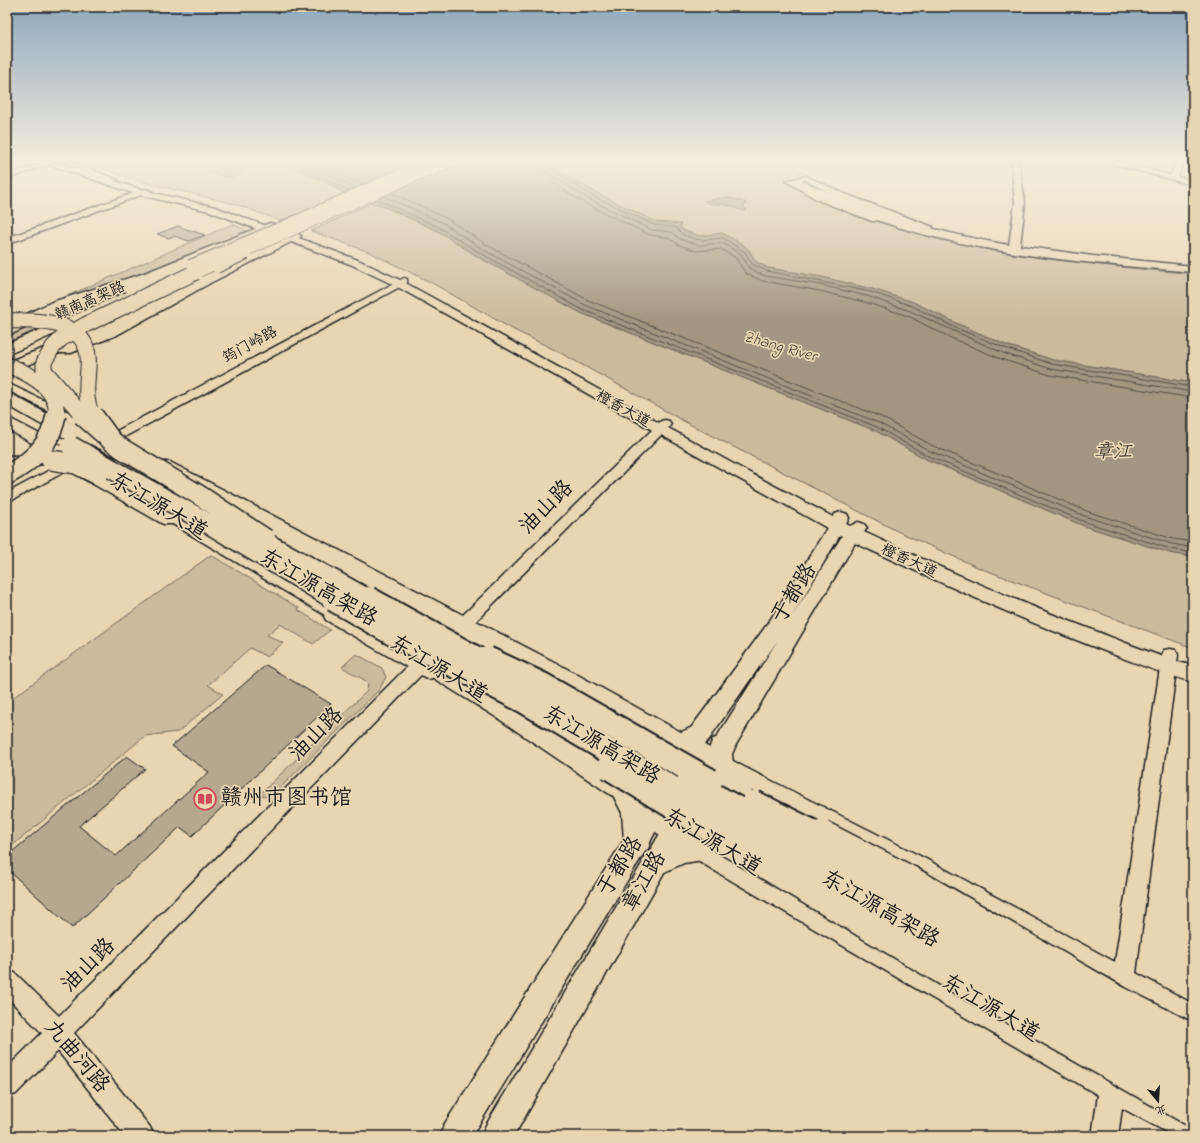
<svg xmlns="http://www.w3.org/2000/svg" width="1200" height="1143" viewBox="0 0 1200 1143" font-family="'Indie Flower','LXGW WenKai TC',sans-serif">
  <rect width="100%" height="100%" fill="#e8d6b3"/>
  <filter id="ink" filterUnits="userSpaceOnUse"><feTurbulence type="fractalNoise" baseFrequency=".025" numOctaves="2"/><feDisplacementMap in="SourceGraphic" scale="8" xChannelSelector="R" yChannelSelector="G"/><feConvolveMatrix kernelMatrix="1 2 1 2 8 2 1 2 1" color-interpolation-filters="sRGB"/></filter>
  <g filter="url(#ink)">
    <g fill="#cbbb9d" stroke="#746c5c">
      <polygon points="81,162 281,162 324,181 347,195 285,219 287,223 235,204 139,181"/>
      <path d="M545,162H788L809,176L785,181L791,186C817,198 842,210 869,219C973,255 1084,264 1193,274V383L1053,360L1006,345L958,324L913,302L872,289L822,277L768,268L755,261L749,250L742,244L722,233L700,236L685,231L680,227V224L656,222L593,191Z"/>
      <polygon points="373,202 438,231 480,258 581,313 876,431 926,459 1084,526 1170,553 1193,557 1193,648 977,567 897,531 691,425 557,351 514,330 432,283 369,252 311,231"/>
      <polygon points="233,224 247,231 151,272 51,303"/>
      <path d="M134,290L7,344V337C46,314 91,302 134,290Z"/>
      <polygon points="211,555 299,608 298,610 330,630 313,644 280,624 267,635 283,643 267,657 250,648 208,685 223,694 178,732 145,736 7,850 7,702"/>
      <polygon points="356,654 382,668 386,677 379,690 269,799 260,794 367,691 368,684 366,681 342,667"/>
    </g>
    <g fill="#a29680" stroke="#6c6558">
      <polygon points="281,162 545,162 593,191 656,222 681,224 680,228 685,231 700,236 722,233 742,244 749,250 755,261 768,268 822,277 872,289 913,302 958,324 1006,345 1053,360 1193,383 1193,557 1170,553 1084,526 926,459 876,431 581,313 480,258 438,231 387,207 347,195 324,181"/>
      <path d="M237,167L243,169L244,171C236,181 223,175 214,174C211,174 208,174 205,174L211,171Z"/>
      <path d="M726,197L745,202L746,204L743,206L747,211C739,211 734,206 725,205C718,203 711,206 705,201Z"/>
    </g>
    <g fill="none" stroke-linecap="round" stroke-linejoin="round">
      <g stroke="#524d44" stroke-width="1">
        <polyline points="294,162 348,191"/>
        <polyline points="306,162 355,188"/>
        <polyline points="320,162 353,181 364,184"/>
        <polyline points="534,162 535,169 540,175 586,204 650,235 669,238 679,245 696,251 721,249 736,258 745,273 763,281 820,291 868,303 908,316 951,338 1001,359 1050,375 1193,398"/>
        <polyline points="540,162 544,171 589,199 652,230 672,232 680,239 688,242 700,245 722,243 741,254 749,268 765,276 821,285 870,297 910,311 1003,353 1051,369 1193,392"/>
        <polyline points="545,162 547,167 591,195 654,225 675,227 683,235 699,240 723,238 745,252 752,264 767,271 871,292 912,306 956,328 1005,348 1052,364 1193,387"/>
        <polyline points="392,193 446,218 487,245 588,300 881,417 933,446 1089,512 1173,539 1193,542"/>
        <polyline points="384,196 443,223 484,250 585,305 879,423 930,451 1087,517 1172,544 1193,548"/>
        <polyline points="377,199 440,228 482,254 583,310 877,427 928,456 1085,522 1171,549 1193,553"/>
      </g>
    </g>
    <g fill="#b6a88e" stroke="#1c1c1c">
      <polygon points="178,226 186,229 205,235 189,241 174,236 168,238 157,234"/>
      <polygon points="266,665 331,704 192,836 180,827 72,928 7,869 7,856 127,756 145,769 79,826 116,856 209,772 172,746"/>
    </g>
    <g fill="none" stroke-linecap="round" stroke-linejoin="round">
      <polyline stroke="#bfb195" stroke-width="10" stroke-dasharray="10 5" stroke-linecap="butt" points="770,162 800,183"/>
      <g stroke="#1c1c1c" stroke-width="3">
        <g id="tertiary">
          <polygon points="45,162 56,162 7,179 7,175"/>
          <polygon points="63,162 73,162 118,180 111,182"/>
          <polygon points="1105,162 1118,162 1171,175 1175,162 1183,162 1178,177 1193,181 1193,185"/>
          <polygon points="806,176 845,194 933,227 932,229 926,229 839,198 805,180 797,182 824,196 879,219 875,221 872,221 818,200 786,181"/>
          <polygon points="145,189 152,191 7,244 7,238"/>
          <polygon points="190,261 195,264 193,266 144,286 94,299 89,296 91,294 138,282"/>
          <polygon points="217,266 222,269 220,271 147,310 143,311 138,308"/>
          <polygon points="404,278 407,279 407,283 117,441 109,441 107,438 109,435"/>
          <polygon points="7,383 94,424 96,427 90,431 86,430 7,390"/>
          <polygon points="665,420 669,421 671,424 669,427 476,621 558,664 744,767 924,858 1115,962 1162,655 1164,650 1170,649 1176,650 1178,655 1136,973 1193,1004 1193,1029 1131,996 1123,999 1115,996 1112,985 910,872 730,779 546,674 466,631 457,636 451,634 449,630 453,624 160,468 159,465 160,462 170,462 463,615 661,421"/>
          <polygon points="74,457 79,458 80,461 79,464 7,503 7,493"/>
          <polygon points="84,469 173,518 175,521 173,524 163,524 79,476 77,473 79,470"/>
          <polygon points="332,610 417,657 425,653 431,655 433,660 431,665 435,667 437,672 435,677 429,679 421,675 74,1033 150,1127 154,1136 125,1136 58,1051 16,1094 7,1097 7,1068 42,1033 7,997 7,970 15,973 59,1016 407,667 326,620 324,616 326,612"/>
          <polygon points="643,804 724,854 1104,1071 1113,1067 1122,1070 1125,1079 1125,1083 1193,1118 1193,1136 1174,1136 1122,1108 1118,1136 1092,1136 1098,1095 710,868 636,819 633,813 636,807"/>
        </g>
      </g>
      <g stroke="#1c1c1c" stroke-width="3">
        <g id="secondary">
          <path d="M42,162H56L145,191L215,207L358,260L402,281L748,472L833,517L835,514L841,512L847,514L849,518L846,524L850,526L858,522L864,524L867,528L864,532C939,567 1015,601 1093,630C1126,643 1159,657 1193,666V682C1156,672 1120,657 1084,643C1006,613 931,578 855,543L724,765L716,768L708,765L705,758L708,751L778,640L699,753L691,755L683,753L680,746L683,739L769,622L827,528L394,285L350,264L209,211L139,195ZM840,535L842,536L791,618Z"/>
          <path d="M1011,162H1019L1025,203L1020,246L1093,256L1193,266V272C1071,261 940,253 828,200C818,195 802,191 795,183L797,181H803C870,212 936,233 1009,245L1015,203Z"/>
          <polygon points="666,779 674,782 677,789 647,848 472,1136 440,1136 444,1125 629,832 658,782"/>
          <polygon points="691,792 699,795 703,803 699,811 514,1136 482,1136 486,1125 683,795"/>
        </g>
      </g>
      <g stroke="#1c1c1c" stroke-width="3">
        <g id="primary">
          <polygon points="270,223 274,224 276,226 274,228 150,280 62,308 7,333 7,323 52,302 142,274"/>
          <polygon points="295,233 299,234 301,236 299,238 212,282 117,335 71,353 61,353 59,350 61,347 107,329 204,276"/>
          <polygon points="7,417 99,465 354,612 358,618 354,624 347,626 340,624 129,498 7,429"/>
          <polygon points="62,418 128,449 131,453 128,457 122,458 116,457 56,426 54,423 56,420"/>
          <polygon points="249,514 256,516 315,548 520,654 523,660 520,666 512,669 504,666 301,558 242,524 240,520 242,516"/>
          <polygon points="422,651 430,654 515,705 629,779 633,787 629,795 620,798 611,795 499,719 414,666 411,660 414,654"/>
        </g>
      </g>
      <g stroke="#1c1c1c" stroke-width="3">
        <g id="trunk">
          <polygon points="182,268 189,272 187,275 153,286 154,288 152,291 7,355 7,344 127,292 124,289 126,286"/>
          <polygon points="101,293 106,294 108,297 106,300 41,321 7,336 7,326 31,315"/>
          <polygon points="155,293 160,294 162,297 160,300 97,338 50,357 7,372 7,362 87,332"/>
          <polygon points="7,393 13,395 89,437 92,441 89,445 83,446 77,445 7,405"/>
          <polygon points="43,455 49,456 52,460 49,464 7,466 7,456"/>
          <path d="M699,724L708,727L712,735C706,747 679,760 664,759C661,759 658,757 655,756L651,748L655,740L677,734Z"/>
          <path d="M722,736L731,739L735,747L732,754L733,765L749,779L753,788L749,797L740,800C711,789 699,768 713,739Z"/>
          <path d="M623,777C648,786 658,826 648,849L638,853L628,849L624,840L622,813L610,789L614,780Z"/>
          <polygon points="707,832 715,832 725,835 729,845 725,855 715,858 684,863 656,876 646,872 642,862 646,852 677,838"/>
        </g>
      </g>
      <use href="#tertiary" fill="#e8d6b3" fill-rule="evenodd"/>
      <use href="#secondary" fill="#e8d6b3" fill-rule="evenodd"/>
      <use href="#primary" fill="#e8d6b3" fill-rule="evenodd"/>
      <use href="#trunk" fill="#e8d6b3" fill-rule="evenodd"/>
      <g stroke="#1c1c1c" stroke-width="10" stroke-linecap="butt">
        <g id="tertiary-bridge">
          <polyline points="431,172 452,162"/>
          <polyline points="190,264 293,221 425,162"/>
          <polyline points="217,269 247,255"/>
        </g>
      </g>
      <g stroke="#1c1c1c" stroke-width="13" stroke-linecap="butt">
        <polyline id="trunk-bridge-far4" points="194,273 444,162"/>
      </g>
      <g stroke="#1c1c1c" stroke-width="17" stroke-linecap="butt">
        <g id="trunk-bridge-far3">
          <path d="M7,321C42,320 93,320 88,368C87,386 84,400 93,416"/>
          <path d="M7,365C28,373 60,389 56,416"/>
          <polyline points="83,416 44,370 44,362 53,347 61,339 85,325 196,272"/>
        </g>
      </g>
      <g stroke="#1c1c1c" stroke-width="22" stroke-linecap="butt">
        <g id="trunk-bridge-far2">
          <polyline points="82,415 114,443"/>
          <polyline points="93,415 112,441 121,448 199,495 266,539"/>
          <polyline points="71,446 206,522 335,600"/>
          <polyline points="51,460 76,464 98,475"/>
          <path d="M7,475C33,461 51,444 56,415"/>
          <polyline points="252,535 370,600"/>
        </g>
      </g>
      <g stroke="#1c1c1c" stroke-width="28" stroke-linecap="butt">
        <g id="trunk-bridge-far1">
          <polyline points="334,599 398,636 523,700 754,837"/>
          <polyline points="368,599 498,671"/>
          <polyline points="487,659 540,684 710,781"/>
          <polyline points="609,767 723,837"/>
          <polyline points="689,782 788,837"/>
          <polyline points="754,803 822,837"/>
        </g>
      </g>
      <g stroke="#1c1c1c" stroke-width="35" stroke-linecap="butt">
        <g id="trunk-bridge">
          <polyline points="722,836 960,978 1193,1110"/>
          <polyline points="753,836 885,915 1193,1087"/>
          <polyline points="786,836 1193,1064"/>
          <polyline points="820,836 909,882 1117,1002 1193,1041"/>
        </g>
      </g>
      <use href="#tertiary-bridge" stroke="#e8d6b3" stroke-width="8"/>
      <use href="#trunk-bridge-far4" stroke="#e8d6b3" stroke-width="12"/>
      <use href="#trunk-bridge-far3" stroke="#e8d6b3" stroke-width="15"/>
      <use href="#trunk-bridge-far2" stroke="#e8d6b3" stroke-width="19"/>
      <use href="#trunk-bridge-far1" stroke="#e8d6b3" stroke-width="24"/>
      <use href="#trunk-bridge" stroke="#e8d6b3" stroke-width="32"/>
    </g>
  </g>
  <linearGradient id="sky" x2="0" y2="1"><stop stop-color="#8ca8be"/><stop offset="0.5" stop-color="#f5eddd"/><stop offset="1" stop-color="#f5eddd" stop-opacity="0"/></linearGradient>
  <rect width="1200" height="322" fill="url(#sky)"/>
  <defs>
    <g id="library-ring" transform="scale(1.15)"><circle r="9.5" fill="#e8d6b3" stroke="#d1495b" stroke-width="1.5"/><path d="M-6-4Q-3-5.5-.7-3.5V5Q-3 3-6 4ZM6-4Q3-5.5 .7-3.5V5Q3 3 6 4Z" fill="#d1495b"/></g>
  </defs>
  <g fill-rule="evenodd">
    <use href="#library-ring" x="205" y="799"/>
  </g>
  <g text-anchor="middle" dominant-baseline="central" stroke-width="3.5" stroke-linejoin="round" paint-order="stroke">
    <g font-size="15" fill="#1c1c1c" stroke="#e8d6b3">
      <text transform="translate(90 301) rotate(-24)">赣南高架路</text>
      <text transform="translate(250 345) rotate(-29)">筠门岭路</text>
      <text transform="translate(623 409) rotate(29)">橙香大道</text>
      <text transform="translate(909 561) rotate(25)">橙香大道</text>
    </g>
    <g font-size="16" font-style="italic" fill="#44413a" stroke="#e8d6b3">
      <text transform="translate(780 347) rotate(16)">Zhang River</text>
    </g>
    <g font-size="19" font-style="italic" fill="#44413a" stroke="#e8d6b3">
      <text x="1113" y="452">章江</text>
    </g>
    <g font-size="22" fill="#1c1c1c" stroke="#e8d6b3">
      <text transform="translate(158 507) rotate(31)">东江源大道</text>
      <text transform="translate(547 508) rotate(-45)">油山路</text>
      <text transform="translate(318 589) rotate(30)">东江源高架路</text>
      <text transform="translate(795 594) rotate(-59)">于都路</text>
      <text transform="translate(438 670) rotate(31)">东江源大道</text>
      <text transform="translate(317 735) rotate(-45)">油山路</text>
      <text transform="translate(601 746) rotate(31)">东江源高架路</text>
      <text transform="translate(712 843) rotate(31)">东江源大道</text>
      <text transform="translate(621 867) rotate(-59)">于都路</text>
      <text transform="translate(645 882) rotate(-60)">章江路</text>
      <text transform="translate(880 910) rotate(30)">东江源高架路</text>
      <text transform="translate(89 966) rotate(-45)">油山路</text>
      <text transform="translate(990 1009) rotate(31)">东江源大道</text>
      <text transform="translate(76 1057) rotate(50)">九曲河路</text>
    </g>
    <g font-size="22" fill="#1c1c1c" stroke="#e8d6b3" text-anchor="start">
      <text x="220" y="799">赣州市图书馆</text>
    </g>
  </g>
  <rect width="1200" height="1143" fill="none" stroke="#e8d6b3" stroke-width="24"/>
  <rect x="12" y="12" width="1176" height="1119" fill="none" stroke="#1c1c1c" stroke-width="1.5" filter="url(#ink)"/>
  <g transform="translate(1158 1101) rotate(162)" stroke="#e8d6b3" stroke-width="3" paint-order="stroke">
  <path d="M0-3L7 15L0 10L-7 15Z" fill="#1c1c1c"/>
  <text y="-6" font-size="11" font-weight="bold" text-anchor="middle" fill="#1c1c1c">北</text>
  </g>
</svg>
